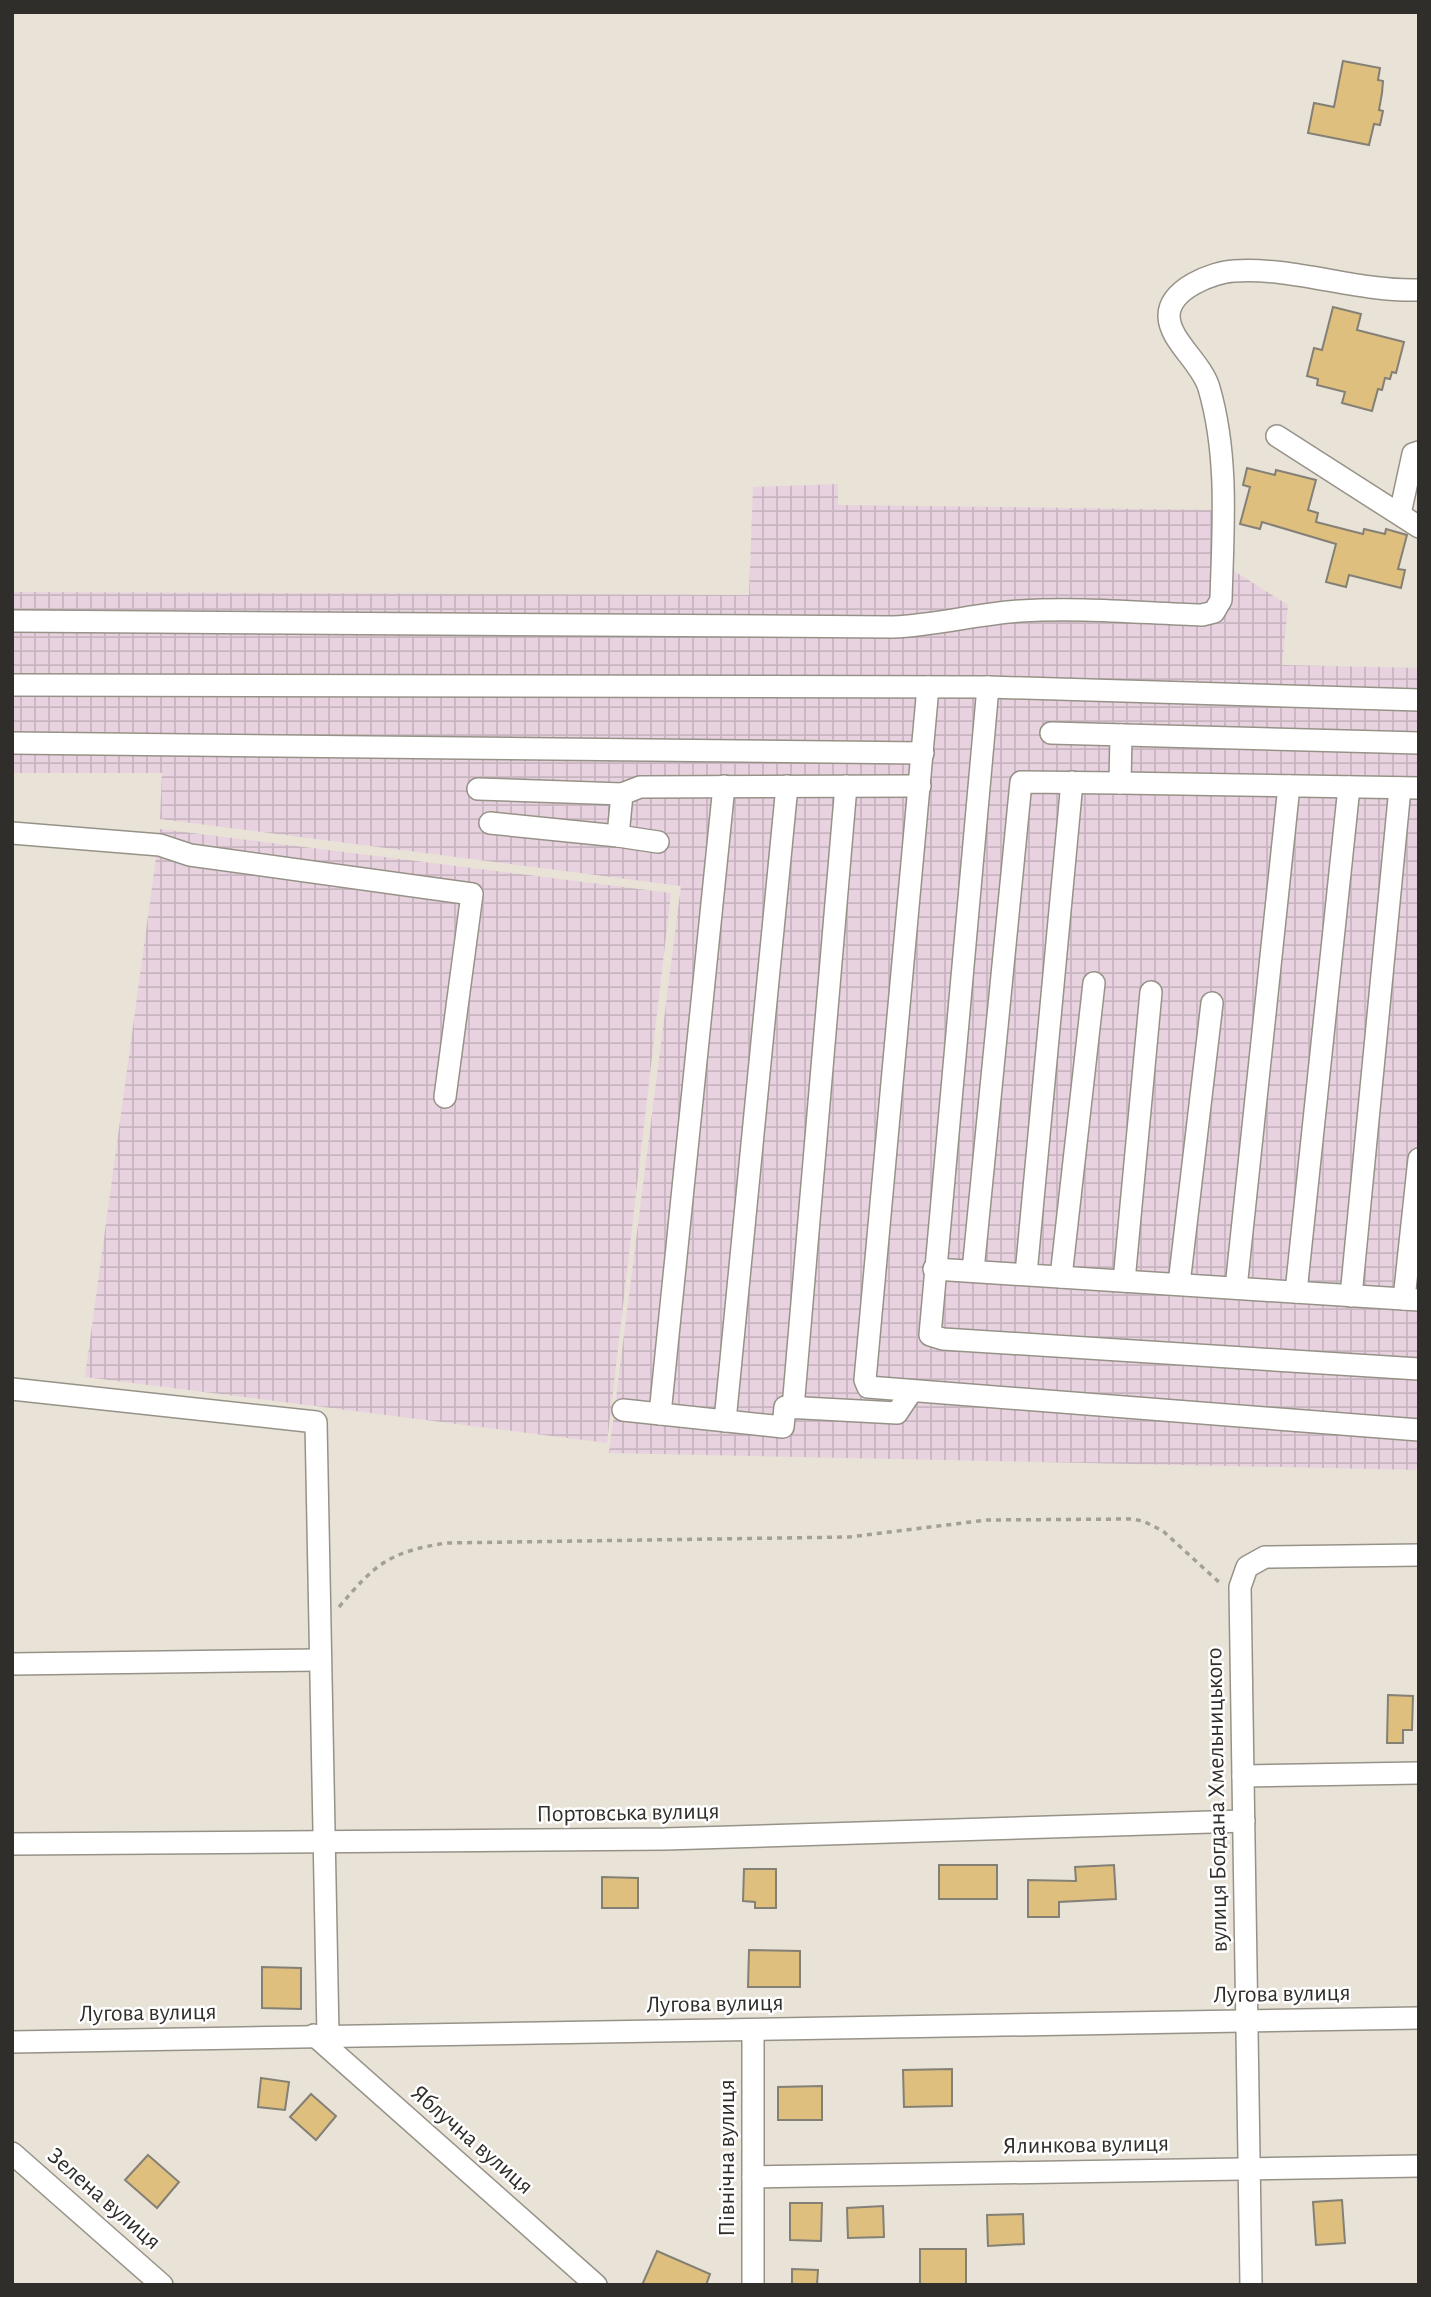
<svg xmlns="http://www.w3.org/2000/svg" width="1431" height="2297" viewBox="0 0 1431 2297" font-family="'Alegreya Sans',sans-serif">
  <defs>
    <pattern id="industrial-grid" width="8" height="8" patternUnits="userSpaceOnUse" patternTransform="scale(1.75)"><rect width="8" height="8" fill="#e8d2df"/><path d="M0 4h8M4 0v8" fill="none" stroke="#c7b5c0"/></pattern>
  </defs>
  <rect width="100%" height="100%" fill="#e8e2d7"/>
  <g fill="url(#industrial-grid)">
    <polygon points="838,484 838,505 1219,510 1215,559 1288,605 1282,665 1419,668 1419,1470 609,1453 681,886 160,819 162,773 12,773 12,592 749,595 753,487"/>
    <polygon points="160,829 671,893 607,1443 85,1377"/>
  </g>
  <g fill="#debf7e" stroke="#848076" stroke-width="2">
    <polygon points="1343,61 1380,68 1378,80 1383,81 1382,93 1379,110 1383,111 1380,125 1374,124 1369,145 1308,133 1314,103 1334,107"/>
    <polygon points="1333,307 1361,314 1357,330 1404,342 1396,373 1392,372 1390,379 1385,378 1382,390 1378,389 1372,411 1342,403 1345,392 1317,385 1318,379 1307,376 1314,348 1322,350"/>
    <polygon points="1247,468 1275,475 1276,470 1316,480 1308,510 1318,513 1316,522 1363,534 1364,529 1385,534 1386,529 1407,535 1398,569 1405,570 1401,588 1349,575 1346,587 1326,582 1336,544 1262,522 1260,529 1240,524 1250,487 1243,485"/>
    <polygon points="1388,1695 1413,1696 1412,1730 1403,1730 1403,1743 1387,1743"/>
    <rect x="939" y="1865" width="58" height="34"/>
    <polygon points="1114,1865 1116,1899 1059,1902 1059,1917 1028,1917 1028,1880 1076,1881 1075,1867"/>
    <polygon points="744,1869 776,1869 776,1908 755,1908 755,1902 743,1901"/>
    <polygon points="602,1877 638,1878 638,1908 602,1908"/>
    <polygon points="749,1950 800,1951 800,1987 748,1987"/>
    <polygon points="262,1967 301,1968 301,2009 262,2008"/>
    <polygon points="952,2069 952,2106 904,2107 903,2070"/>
    <polygon points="261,2078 289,2082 285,2110 258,2107"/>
    <polygon points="822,2086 822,2120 778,2120 778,2087"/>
    <polygon points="311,2094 336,2116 316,2140 290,2117"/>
    <polygon points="148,2155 179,2182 157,2208 125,2180"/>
    <polygon points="1342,2200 1345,2243 1316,2245 1313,2202"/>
    <polygon points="790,2203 822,2203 821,2241 790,2240"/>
    <polygon points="883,2206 884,2237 848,2238 847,2208"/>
    <polygon points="1023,2214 1024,2244 988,2246 987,2215"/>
    <rect x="920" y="2249" width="46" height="36"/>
    <polygon points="657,2251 710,2274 706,2285 642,2285"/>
    <polygon points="792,2269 818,2270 817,2285 792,2285"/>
  </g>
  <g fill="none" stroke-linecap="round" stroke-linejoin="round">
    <g stroke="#979288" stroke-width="24">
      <g id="minor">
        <polyline points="1277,436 1419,527"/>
        <polyline points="1400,514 1413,454 1419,452"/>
        <path d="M12,621L893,627C936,625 977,614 1020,611C1080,607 1141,613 1202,615L1214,612L1221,600C1223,529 1229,457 1209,388C1202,363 1169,340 1169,316C1169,289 1213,272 1234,271C1296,267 1357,292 1419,290"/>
        <polyline points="12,685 988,687 1419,700"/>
        <polyline points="928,687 865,1380 868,1387 1419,1430"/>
        <polyline points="988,687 930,1335 943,1339 1419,1369"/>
        <polyline points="1051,733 1419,743"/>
        <polyline points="12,743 923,753"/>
        <polyline points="1120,783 1419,788"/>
        <polyline points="478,789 622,794"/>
        <polyline points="490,823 618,836"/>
        <polyline points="12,833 160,845 190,855 472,894 445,1097"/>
        <polyline points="658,842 618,836 622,794 640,787 920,786"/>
        <polyline points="934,1269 1419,1300"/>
        <polyline points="973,1271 1021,782 1120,783 1121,735"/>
        <polyline points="1026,1274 1072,782"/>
        <polyline points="1061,1277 1094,983"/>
        <polyline points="1124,1281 1151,992"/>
        <polyline points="1179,1284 1212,1003"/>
        <polyline points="1236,1288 1289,786"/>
        <polyline points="1296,1292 1349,787"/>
        <polyline points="1351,1296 1400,788"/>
        <polyline points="1404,1299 1419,1159"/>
        <polyline points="12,1389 316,1422 328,2035"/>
        <polyline points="793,1408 846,786"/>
        <polyline points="623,1410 783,1427 785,1407 897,1413 911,1392"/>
        <polyline points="660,1414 724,786"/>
        <polyline points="725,1421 787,786"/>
        <polyline points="12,1664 319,1660"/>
        <polyline points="1243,1776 1419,1773"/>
        <polyline points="12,1844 665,1839 1244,1821"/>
        <polyline points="753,2030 753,2285"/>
        <polyline points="314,2035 596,2285"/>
        <polyline points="12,2042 1419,2018"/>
        <polyline points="12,2153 162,2285"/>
        <polyline points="753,2177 1419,2166"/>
        <polyline points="1251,2285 1240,1587 1247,1567 1265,1557 1419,1555"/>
      </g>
    </g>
    <path stroke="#a49f97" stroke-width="3.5" stroke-dasharray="5 5" stroke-linecap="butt" d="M339,1607C375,1564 389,1552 446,1543L849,1537L987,1520L1131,1519L1143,1521L1163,1531L1221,1584"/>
    <use href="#minor" stroke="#fff" stroke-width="21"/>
  </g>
  <g text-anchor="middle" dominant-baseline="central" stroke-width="5" stroke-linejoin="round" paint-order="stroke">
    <g font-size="24" fill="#302e2a" stroke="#fff">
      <text transform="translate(1217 1800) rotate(-91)">вулиця Богдана Хмельницького</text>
      <text transform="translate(628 1813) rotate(-1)">Портовська вулиця</text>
      <text transform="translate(1282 1994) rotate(-1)">Лугова вулиця</text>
      <text transform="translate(715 2004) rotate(-1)">Лугова вулиця</text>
      <text transform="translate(148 2013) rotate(-1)">Лугова вулиця</text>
      <text transform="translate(472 2140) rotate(41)">Яблучна вулиця</text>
      <text transform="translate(1086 2145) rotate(-1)">Ялинкова вулиця</text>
      <text transform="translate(727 2158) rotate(-90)">Північна вулиця</text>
      <text transform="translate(104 2199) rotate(41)">Зелена вулиця</text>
    </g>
  </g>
  <rect width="1431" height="2297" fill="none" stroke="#302e2a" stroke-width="28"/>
</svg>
